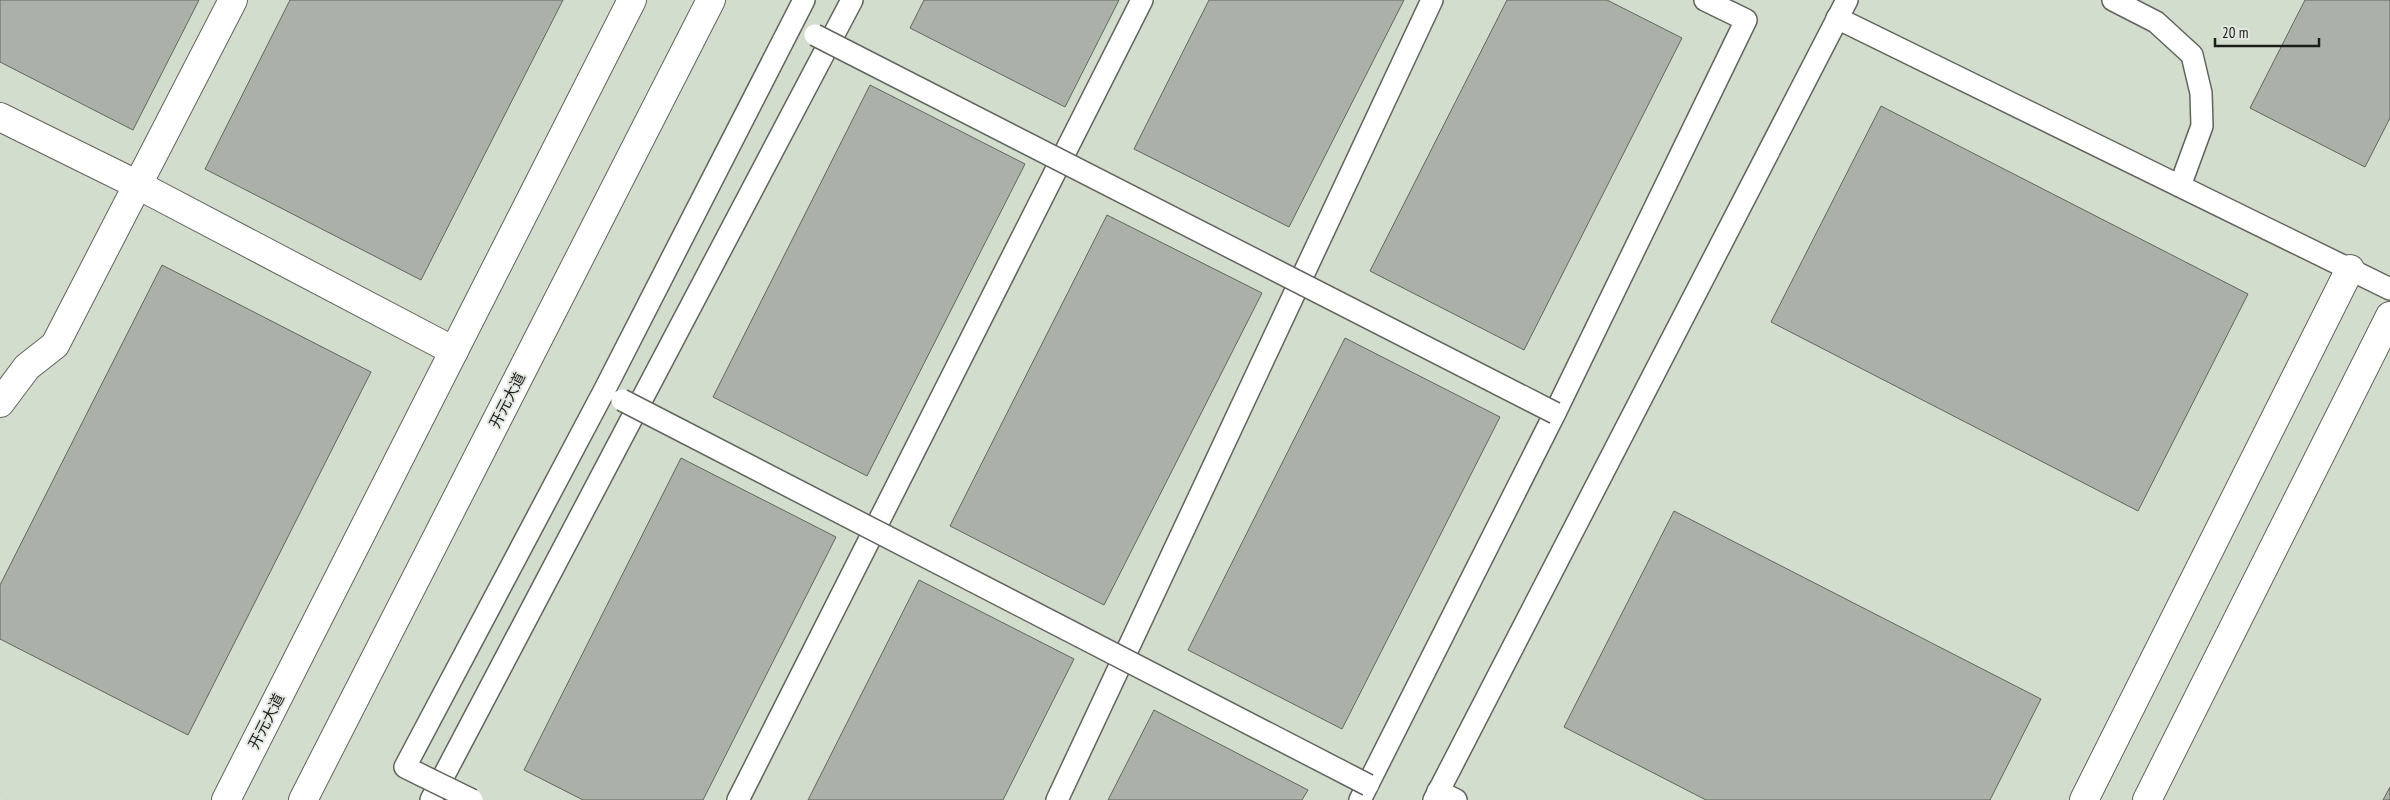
<svg xmlns="http://www.w3.org/2000/svg" width="2390" height="800" viewBox="0 0 2390 800" font-family="'PT Sans Narrow','Noto Sans SC',sans-serif">
  <rect width="100%" height="100%" fill="#e2e8df"/>
  <polygon fill="#d3ddcd" points="0,0 2390,0 2390,800 2,800 0,799"/>
  <g fill="#abb1a8" stroke="#62675f">
    <polygon points="0,0 199,0 133,130 0,62"/>
    <polygon points="290,0 563,0 421,280 205,169"/>
    <polygon points="924,0 1119,0 1065,107 910,28"/>
    <polygon points="1209,0 1404,0 1289,227 1134,149"/>
    <polygon points="1507,0 1607,0 1682,38 1524,350 1370,271"/>
    <polygon points="2305,0 2390,0 2390,118 2365,167 2250,108"/>
    <polygon points="870,85 1025,164 867,476 713,397"/>
    <polygon points="1881,106 2248,294 2138,511 1771,322"/>
    <polygon points="1107,215 1262,293 1104,605 950,526"/>
    <polygon points="162,265 371,372 188,735 0,639 0,585"/>
    <polygon points="1345,338 1500,417 1342,729 1188,650"/>
    <polygon points="681,458 836,537 703,800 583,800 524,770"/>
    <polygon points="1674,511 2041,699 1990,800 1706,800 1564,727"/>
    <polygon points="919,580 1074,659 1003,800 808,800"/>
    <polygon points="1154,710 1308,790 1302,800 1108,800"/>
    <polygon points="2390,787 2390,800 2383,800"/>
  </g>
  <g fill="none" stroke-linecap="round" stroke-linejoin="round">
    <g stroke="#60655d" stroke-width="24">
      <g id="lane">
        <polyline points="2113,0 2156,22 2192,55 2201,93 2202,126 2180,186"/>
        <polyline points="1837,18 2390,289"/>
        <polyline points="421,775 405,767 604,391 804,0"/>
        <polyline points="1438,791 1456,800"/>
        <polyline points="431,800 852,0"/>
        <polyline points="738,800 1142,0"/>
        <polyline points="1057,800 1432,0"/>
        <polyline points="1360,800 1555,413 1746,20 1705,0"/>
        <polyline points="1434,800 1847,0"/>
      </g>
    </g>
    <g stroke="#60655d" stroke-width="30">
      <g id="street">
        <polyline points="0,117 138,185 454,351"/>
        <polyline points="0,403 27,367 55,345 233,0"/>
        <polyline points="226,800 632,0"/>
        <polyline points="303,800 711,0"/>
        <polyline points="2084,800 2350,269"/>
        <polyline points="2147,800 2390,316"/>
      </g>
    </g>
    <use href="#lane" stroke="#fff" stroke-width="21"/>
    <use href="#street" stroke="#fff" stroke-width="28"/>
    <g stroke="#60655d" stroke-width="24" stroke-linecap="butt">
      <g id="lane-bridge">
        <polyline points="815,35 1555,413"/>
        <polyline points="622,400 1368,785"/>
        <polyline points="421,775 472,800"/>
      </g>
    </g>
    <use href="#lane-bridge" stroke="#fff" stroke-width="21"/>
  </g>
  <g text-anchor="middle" dominant-baseline="central" stroke-width="4" stroke-linejoin="round" paint-order="stroke">
    <g font-size="15" fill="#1b1d1a" stroke="#e2e8df">
      <text transform="translate(507 400) rotate(-63)">开元大道</text>
      <text transform="translate(266 721) rotate(-63)">开元大道</text>
    </g>
  </g>
  <path d="M2215 38v8h104v-8" fill="none" stroke="#1b1d1a" stroke-width="2.5"/>
  <text x="2222" y="38" font-size="15" fill="#1b1d1a" stroke="#e2e8df" stroke-width="4" paint-order="stroke">20 m</text>
</svg>
